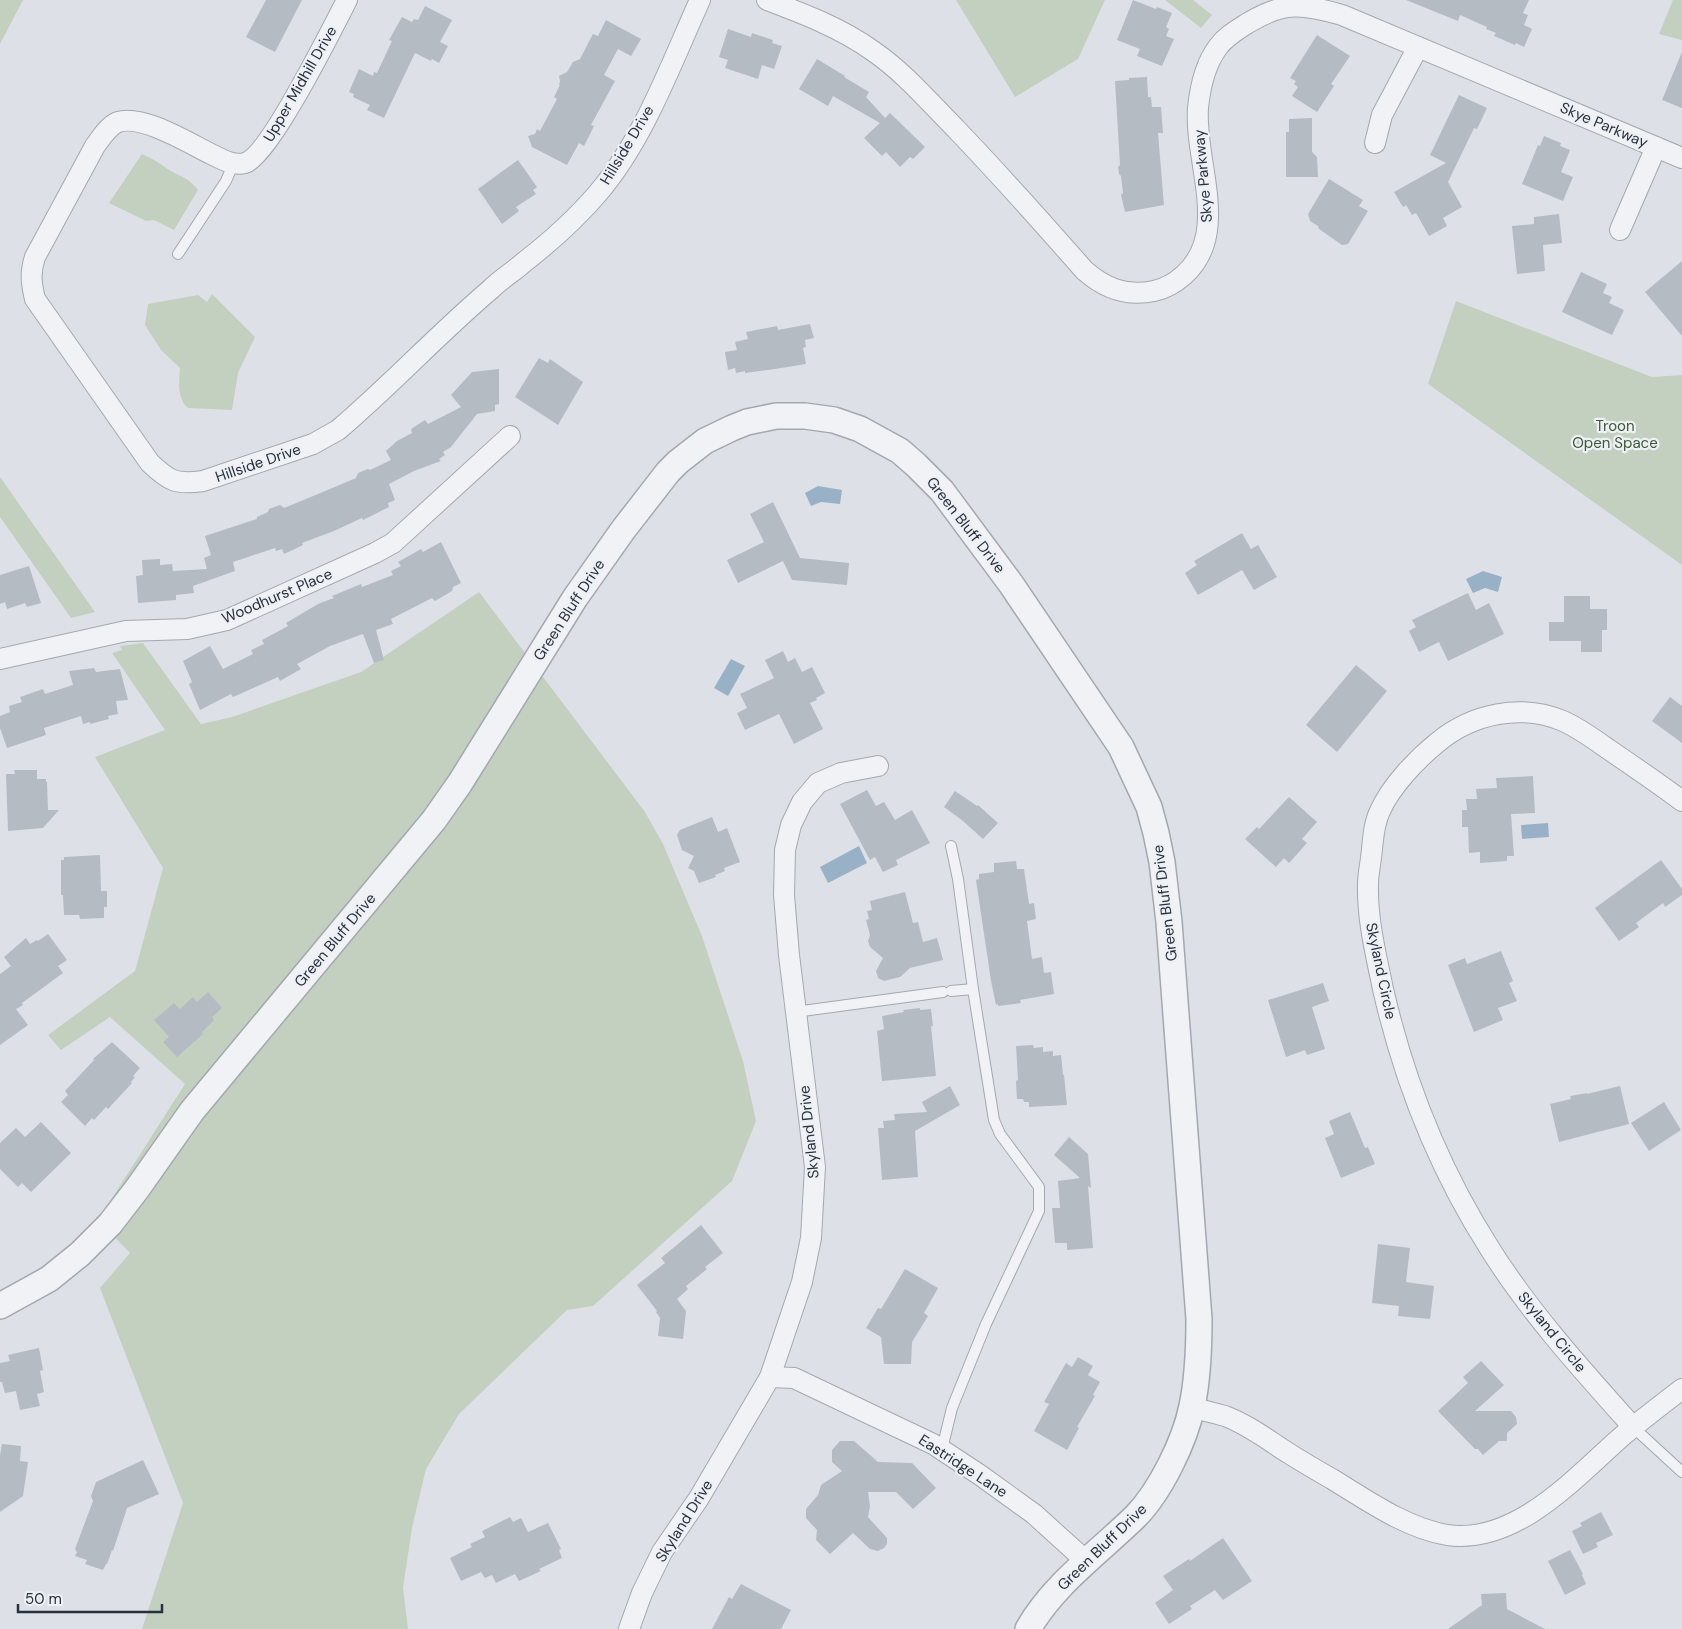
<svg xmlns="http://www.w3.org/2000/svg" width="1682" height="1629" viewBox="0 0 1682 1629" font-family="'DM Sans',sans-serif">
  <rect width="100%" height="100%" fill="#dde1e7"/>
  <g fill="#c4d0bf">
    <polygon points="0,0 23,0 0,44"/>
    <polygon points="956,0 1105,0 1078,59 1015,97"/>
    <polygon points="1165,0 1193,0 1212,15 1201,28"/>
    <polygon points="1673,0 1682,0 1682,40 1659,34"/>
    <path d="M142,154C151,158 158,162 166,168C180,177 187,176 198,190L174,230L154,220L146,221L109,203Z"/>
    <path d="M212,294L255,337L238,373L232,410L188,408C177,399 179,381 180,368L161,350L145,325L148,304L198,295L207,302Z"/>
    <polygon points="1456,301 1652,377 1682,375 1682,565 1428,384"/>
    <polygon points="0,477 95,612 71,618 0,517"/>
    <polygon points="479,592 645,812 663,844 702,936 743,1061 756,1121 732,1181 593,1306 567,1310 459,1414 426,1469 412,1528 403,1588 408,1629 142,1629 183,1503 100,1288 130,1253 98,1220 185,1084 110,1017 61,1050 48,1035 135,971 163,868 95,757 165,730 112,653 122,650 120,646 143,643 201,724 232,717 361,672"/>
  </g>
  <g fill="#99b1c6">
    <polygon points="818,486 842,490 840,504 821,502 811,506 805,493"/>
    <polygon points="1483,571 1502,577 1498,592 1485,588 1473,593 1466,579"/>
    <polygon points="731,659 745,666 728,696 714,688"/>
    <polygon points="1548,823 1549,837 1522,839 1521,825"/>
    <polygon points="859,846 867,863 828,883 820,867"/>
  </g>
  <g fill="#b5bbc3">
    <polygon points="266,0 302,0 275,52 246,37"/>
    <polygon points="1133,0 1156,9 1157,7 1172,13 1166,27 1169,29 1166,36 1174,39 1162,66 1137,56 1140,49 1117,40"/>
    <polygon points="1406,0 1529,0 1523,13 1528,15 1524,25 1532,29 1524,47 1516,43 1515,45 1494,36 1496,33 1486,29 1487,27 1460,15 1458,21"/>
    <polygon points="425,6 452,20 440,42 448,46 439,63 432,59 431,61 415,53 384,118 367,110 370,105 353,97 354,94 349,92 359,69 373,76 374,72 377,73 392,41 389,40 402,17 412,22 414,19 418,20"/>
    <polygon points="606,20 641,39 631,56 618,49 604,75 615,81 591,125 594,126 584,146 579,143 567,165 532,147 528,136 535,134 537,129 540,131 557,99 554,97 560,85 559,85 560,81 559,76 567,72 573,62 580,59 593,34 598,36"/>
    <polygon points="728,29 751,37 752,33 773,40 772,43 782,46 774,69 762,65 758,79 725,68 728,60 719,57"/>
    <polygon points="1317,35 1350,56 1331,84 1334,86 1317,112 1292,96 1298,87 1294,84 1296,81 1290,78"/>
    <polygon points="1682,52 1682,108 1662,100"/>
    <polygon points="817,59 845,76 844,77 869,92 866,97 885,118 890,113 925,147 913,159 910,157 900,167 886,152 882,156 864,138 880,123 833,96 828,106 799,89"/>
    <polygon points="1147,77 1148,97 1151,97 1152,107 1161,107 1163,133 1158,133 1164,205 1125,212 1121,195 1123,193 1121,176 1119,174 1118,167 1120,165 1115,81 1129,80 1129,78"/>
    <polygon points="1459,95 1487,108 1477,129 1474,128 1448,182 1462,207 1443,218 1447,226 1429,236 1416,213 1412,215 1406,205 1403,207 1394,192 1446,163 1430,155"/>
    <polygon points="1312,118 1312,152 1317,157 1318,177 1286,177 1286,132 1289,132 1289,119"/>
    <polygon points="1544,136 1561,143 1560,146 1570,150 1561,172 1573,177 1563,201 1522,184 1538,145 1540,146"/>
    <polygon points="518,160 537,187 533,190 536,194 516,207 519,211 502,224 478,189"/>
    <polygon points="1329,179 1363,200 1359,206 1368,211 1348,244 1342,245 1319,229 1318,226 1310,221 1308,214"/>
    <polygon points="1559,214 1562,243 1543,245 1545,271 1517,274 1512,226 1534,224 1534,217"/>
    <polygon points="1682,261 1682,336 1645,292"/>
    <polygon points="1581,272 1607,284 1603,293 1612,297 1609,303 1624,310 1612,335 1562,312"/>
    <polygon points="810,324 814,338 805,340 806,347 803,348 806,364 775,369 745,373 745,371 736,373 735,368 728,370 725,352 737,350 735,342 748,339 746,332 777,326 778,330"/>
    <polygon points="539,358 548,363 550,359 583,382 558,425 515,397"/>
    <polygon points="499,369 499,404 495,405 495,411 477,414 451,447 443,452 445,455 439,459 441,461 414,471 389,484 395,500 388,503 389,507 363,520 362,518 334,531 302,543 303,545 284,554 282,549 276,551 275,548 233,562 235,571 193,586 194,593 176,595 176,600 138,603 136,576 143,575 142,560 160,559 160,565 172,564 173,571 207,569 204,558 211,555 205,536 257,519 257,517 268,512 269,509 280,505 284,508 318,494 356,478 358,473 368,469 370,470 391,460 386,451 397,441 412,433 411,429 425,420 428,424 461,407 451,395 472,372"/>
    <polygon points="773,502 800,558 849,563 847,585 792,580 783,561 738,583 727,560 764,542 750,514"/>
    <polygon points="1242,533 1251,549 1258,545 1277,577 1254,590 1242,570 1198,595 1185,573 1197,565 1194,561"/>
    <polygon points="441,542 461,583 453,587 452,591 435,601 432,598 391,619 393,624 376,630 384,660 374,663 363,634 330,646 297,664 301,669 280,681 278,677 233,697 231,694 200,710 189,684 192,682 183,661 210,646 223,669 253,654 251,650 264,644 262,640 288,626 286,623 318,604 334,598 332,596 361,584 362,587 393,575 391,571 401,566 398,562 421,549 423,552"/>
    <polygon points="29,566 41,603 27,607 25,603 7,609 5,602 0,604 0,575"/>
    <polygon points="1468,593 1476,610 1489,603 1504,634 1448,661 1439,642 1419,652 1409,631 1416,627 1412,620"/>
    <polygon points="1564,596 1590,596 1590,609 1607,609 1607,630 1602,630 1602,652 1581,652 1581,641 1549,641 1549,622 1564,622"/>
    <polygon points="783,651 788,662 795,658 802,672 812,667 825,693 816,698 817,700 810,703 823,729 794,744 779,714 745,730 737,713 747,708 740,694 774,678 765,660"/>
    <polygon points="1356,665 1387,691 1337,752 1306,725"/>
    <polygon points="94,668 96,672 120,669 128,700 116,701 118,714 108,716 109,719 90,724 90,722 83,724 81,716 44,728 46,735 7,748 0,728 0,716 10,712 9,706 22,702 20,697 43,689 45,694 73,685 69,671"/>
    <polygon points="1670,697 1682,706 1682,743 1652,721"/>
    <polygon points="14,770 37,770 37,779 46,779 46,782 47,782 48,810 59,810 43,828 8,831 6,774 15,774"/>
    <polygon points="1533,776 1535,813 1511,814 1514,856 1507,856 1507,861 1480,863 1480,852 1469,853 1468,827 1462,827 1462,810 1467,810 1466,799 1477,799 1476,789 1497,788 1496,778"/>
    <polygon points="867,790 876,806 884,802 895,820 912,810 930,843 896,860 898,865 883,872 875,857 870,860 840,804"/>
    <polygon points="955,791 977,806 978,805 998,823 983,839 963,821 944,807"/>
    <polygon points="1289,797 1317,822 1302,839 1307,843 1289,863 1284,858 1276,867 1245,839 1257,827 1259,829"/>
    <polygon points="712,817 718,832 727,828 740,862 724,868 725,871 715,875 716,877 699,883 694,871 688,868 694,856 682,850 677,835 680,830"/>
    <polygon points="100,855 101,891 107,891 107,907 104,907 104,918 80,919 79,915 64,915 63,895 61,895 61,860 64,860 64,857"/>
    <polygon points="1661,860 1682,889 1682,895 1665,907 1663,903 1636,923 1639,927 1619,941 1595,908"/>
    <polygon points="1016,861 1017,869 1024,869 1029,904 1034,903 1036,919 1027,921 1032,959 1042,957 1044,973 1051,972 1054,994 1020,1000 1021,1003 998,1006 998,1004 996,1005 991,981 976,880 979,879 979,874 994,872 994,863"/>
    <polygon points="905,892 913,923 918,922 923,942 937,938 943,960 910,968 900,977 884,981 878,978 876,971 883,958 870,947 868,941 870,935 866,920 869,919 867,911 872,910 870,901"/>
    <polygon points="48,934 67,960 58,966 63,973 22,1003 23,1005 16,1009 28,1025 0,1045 0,974 11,966 4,957 26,938 30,944 37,940 38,941"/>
    <polygon points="1501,951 1513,981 1509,983 1517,1001 1498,1008 1503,1020 1474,1032 1448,965 1465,958 1467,964"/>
    <polygon points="1323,983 1329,1001 1312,1007 1325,1049 1307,1055 1305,1050 1286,1057 1268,1000"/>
    <polygon points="208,992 222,1008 212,1017 214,1020 202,1032 203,1034 177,1057 163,1042 169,1037 154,1020 174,1003 180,1009 193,997 197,1002"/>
    <polygon points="920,1008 920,1010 931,1009 933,1026 931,1026 936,1076 882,1081 877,1031 884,1029 882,1016 904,1012 903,1010"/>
    <polygon points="112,1042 140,1068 133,1076 135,1077 131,1082 132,1083 108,1109 106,1107 94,1120 92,1118 85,1126 61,1102 68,1095 65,1091 94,1060 93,1059"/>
    <polygon points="1033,1045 1034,1048 1043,1047 1043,1052 1053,1051 1053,1056 1061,1055 1063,1075 1064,1075 1067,1105 1029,1107 1029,1102 1024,1102 1023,1099 1017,1099 1016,1081 1018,1080 1016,1046"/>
    <polygon points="950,1086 960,1105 915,1131 918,1177 882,1180 878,1128 884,1128 883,1121 895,1120 894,1114 927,1112 922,1102"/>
    <polygon points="1620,1086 1629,1124 1559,1142 1550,1104 1571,1099 1570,1096 1587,1093 1587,1094"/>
    <polygon points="1664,1102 1681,1130 1649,1151 1631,1123"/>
    <polygon points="1350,1112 1365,1148 1368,1147 1375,1164 1341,1178 1325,1138 1334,1134 1329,1121"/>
    <polygon points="41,1122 71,1153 31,1192 22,1183 18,1187 0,1169 0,1143 16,1128 25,1137"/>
    <polygon points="1069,1137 1088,1154 1091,1188 1088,1186 1093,1248 1067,1250 1067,1243 1055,1243 1052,1208 1060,1208 1058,1181 1080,1178 1054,1155"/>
    <polygon points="701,1225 723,1253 705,1267 707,1269 686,1286 688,1289 677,1299 686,1311 683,1339 658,1336 660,1318 656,1312 657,1311 637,1285 665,1263 661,1258"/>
    <polygon points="1378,1244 1410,1248 1406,1282 1434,1286 1430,1319 1398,1316 1399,1306 1372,1303"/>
    <polygon points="905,1269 938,1288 924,1313 928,1316 912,1342 911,1364 884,1364 881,1337 866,1328 878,1308 881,1309"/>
    <polygon points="39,1348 43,1370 40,1371 44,1392 37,1394 40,1406 20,1410 16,1391 5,1393 2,1382 0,1382 0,1363 10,1361 8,1355"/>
    <polygon points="1078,1357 1093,1366 1088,1375 1100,1382 1093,1395 1095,1396 1077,1427 1079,1428 1067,1450 1034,1431 1049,1404 1044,1402 1066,1363 1072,1367"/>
    <polygon points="1481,1361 1504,1385 1475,1411 1511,1411 1516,1417 1517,1424 1507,1433 1507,1441 1499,1441 1483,1455 1478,1449 1475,1449 1438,1411 1468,1383 1463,1377"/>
    <polygon points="840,1441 854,1441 878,1462 912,1463 936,1488 913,1509 896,1492 868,1492 870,1506 868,1517 887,1538 887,1544 884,1548 878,1551 870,1549 853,1533 830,1554 816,1540 817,1530 806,1518 806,1509 818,1495 821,1485 842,1471 832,1462 832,1450"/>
    <polygon points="2,1444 21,1446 20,1461 28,1462 23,1496 0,1512 0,1455"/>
    <polygon points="143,1460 159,1494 127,1508 113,1551 112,1550 107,1564 106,1564 103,1570 85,1564 87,1560 75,1556 77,1552 75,1549 93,1501 91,1496 96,1482"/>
    <polygon points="1601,1512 1613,1535 1596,1543 1598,1547 1583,1554 1572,1531 1582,1526 1580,1523"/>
    <polygon points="510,1517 513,1522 521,1518 528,1532 548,1523 561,1549 559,1550 562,1558 539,1569 541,1571 519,1581 515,1574 496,1583 492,1575 485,1578 481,1572 461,1581 450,1558 472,1547 470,1544 485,1537 482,1531"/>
    <polygon points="1223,1538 1252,1581 1223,1600 1215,1590 1190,1606 1192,1609 1169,1624 1155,1603 1173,1590 1163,1576 1189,1559 1190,1561"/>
    <polygon points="1570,1550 1583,1574 1582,1575 1586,1584 1565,1595 1548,1561"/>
    <polygon points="741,1584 791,1610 781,1629 712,1629 729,1597 732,1599"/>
    <polygon points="1506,1593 1507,1609 1545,1629 1448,1629 1482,1605 1481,1594"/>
  </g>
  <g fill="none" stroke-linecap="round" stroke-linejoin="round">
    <g stroke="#a3a8b0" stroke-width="12">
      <g id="service">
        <polyline points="178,254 226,181 234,162"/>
        <polyline points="951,991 973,989"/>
        <polyline points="795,1012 943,992"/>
        <polyline points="1633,1427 1682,1472"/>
        <polyline points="942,1449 952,1408 986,1324 1039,1211 1039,1187 1000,1134 994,1120 973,989 958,879 951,846"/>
      </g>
    </g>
    <g stroke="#a3a8b0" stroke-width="22">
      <g id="minor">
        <path d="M347,0C333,27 269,156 245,163C234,166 223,160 213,155C190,144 143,114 118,122C108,126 101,138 95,146L35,257C30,272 31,283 35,299L150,463C169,481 176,485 203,481L313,444L338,430C391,385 438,334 491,289C501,279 513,272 523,263C550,242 576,219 598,193C644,139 671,64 700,0"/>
        <path d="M767,0C804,14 841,28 873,51C905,73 929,102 956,129C1000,175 1042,222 1084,270C1104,288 1126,297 1154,291C1164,289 1175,283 1184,275C1231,233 1194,162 1198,108C1200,88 1206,63 1218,47C1226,36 1237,30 1248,23C1284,1 1303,4 1342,15L1682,158"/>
        <polyline points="1375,143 1382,115 1418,47"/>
        <polyline points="1620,230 1656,147"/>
        <polyline points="0,659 126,631 187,629 227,620 375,553 393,543 510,436"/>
        <polyline points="770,1377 794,1378 933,1444 980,1475 1034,1514 1086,1561"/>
        <path d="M1192,1408C1203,1410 1214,1413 1225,1416C1249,1425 1269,1441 1290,1454C1304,1463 1318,1471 1332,1479C1368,1501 1406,1528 1447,1535C1515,1545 1574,1479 1620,1438C1640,1421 1661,1405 1682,1389"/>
        <path d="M1633,1427C1582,1370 1531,1314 1490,1249C1439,1169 1404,1081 1383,989C1376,955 1367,919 1368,884C1368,875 1370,866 1371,858C1373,842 1373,825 1380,811C1391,786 1417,759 1438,742C1472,714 1521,703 1563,721C1579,728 1594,739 1608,749C1633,766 1658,783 1682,801"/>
        <polyline points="629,1629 642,1593 662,1552 699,1498 770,1377 802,1282 811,1238 815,1167 789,955 784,895 785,850 791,825 802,802 818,783 841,773 878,766"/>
      </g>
    </g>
    <g stroke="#a3a8b0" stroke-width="28">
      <path id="tertiary" d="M0,1306L49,1279L80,1254L110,1224L137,1189L192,1111L434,820L460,783L575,598L623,530L668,472L678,462L705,441L732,428L747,422L776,416H805L834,420L860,429L900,451L916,465L942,491L1011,584L1121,747L1149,807L1156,833L1162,862L1169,922L1199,1319C1199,1348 1198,1378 1192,1406C1185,1441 1160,1492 1135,1517C1098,1553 1054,1584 1028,1629"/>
    </g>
    <use href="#service" stroke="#f0f2f5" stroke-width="10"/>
    <use href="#minor" stroke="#f0f2f5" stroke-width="20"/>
    <use href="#tertiary" stroke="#f0f2f5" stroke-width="25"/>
  </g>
  <g text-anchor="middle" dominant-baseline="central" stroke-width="4.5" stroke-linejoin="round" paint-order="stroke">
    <g font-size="15" fill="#27303c" stroke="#edf0f4">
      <text transform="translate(300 84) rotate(-60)">Upper Midhill Drive</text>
      <text transform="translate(1604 125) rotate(23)">Skye Parkway</text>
      <text transform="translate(627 145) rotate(-59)">Hillside Drive</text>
      <text transform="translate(1203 176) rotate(-95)">Skye Parkway</text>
      <text transform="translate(258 463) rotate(-19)">Hillside Drive</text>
      <text transform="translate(966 525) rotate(52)">Green Bluff Drive</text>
      <text transform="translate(277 596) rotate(-23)">Woodhurst Place</text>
      <text transform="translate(569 610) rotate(-57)">Green Bluff Drive</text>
      <text transform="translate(1165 903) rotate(-97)">Green Bluff Drive</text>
      <text transform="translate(335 940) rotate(-50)">Green Bluff Drive</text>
      <text transform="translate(1381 971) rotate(78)">Skyland Circle</text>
      <text transform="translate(809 1132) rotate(-96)">Skyland Drive</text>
      <text transform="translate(1552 1332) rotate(51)">Skyland Circle</text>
      <text transform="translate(963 1466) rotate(33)">Eastridge Lane</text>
      <text transform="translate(684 1521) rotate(-58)">Skyland Drive</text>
      <text transform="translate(1102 1547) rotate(-44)">Green Bluff Drive</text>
    </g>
    <g font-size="15" fill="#3d5835" stroke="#edf0f4">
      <text x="1615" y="426">Troon<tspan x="1615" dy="17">Open Space</tspan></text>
    </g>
  </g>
  <path d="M18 1604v8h144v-8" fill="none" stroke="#27303c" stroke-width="2.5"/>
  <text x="25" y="1604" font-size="15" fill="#27303c" stroke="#edf0f4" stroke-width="4" paint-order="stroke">50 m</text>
</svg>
